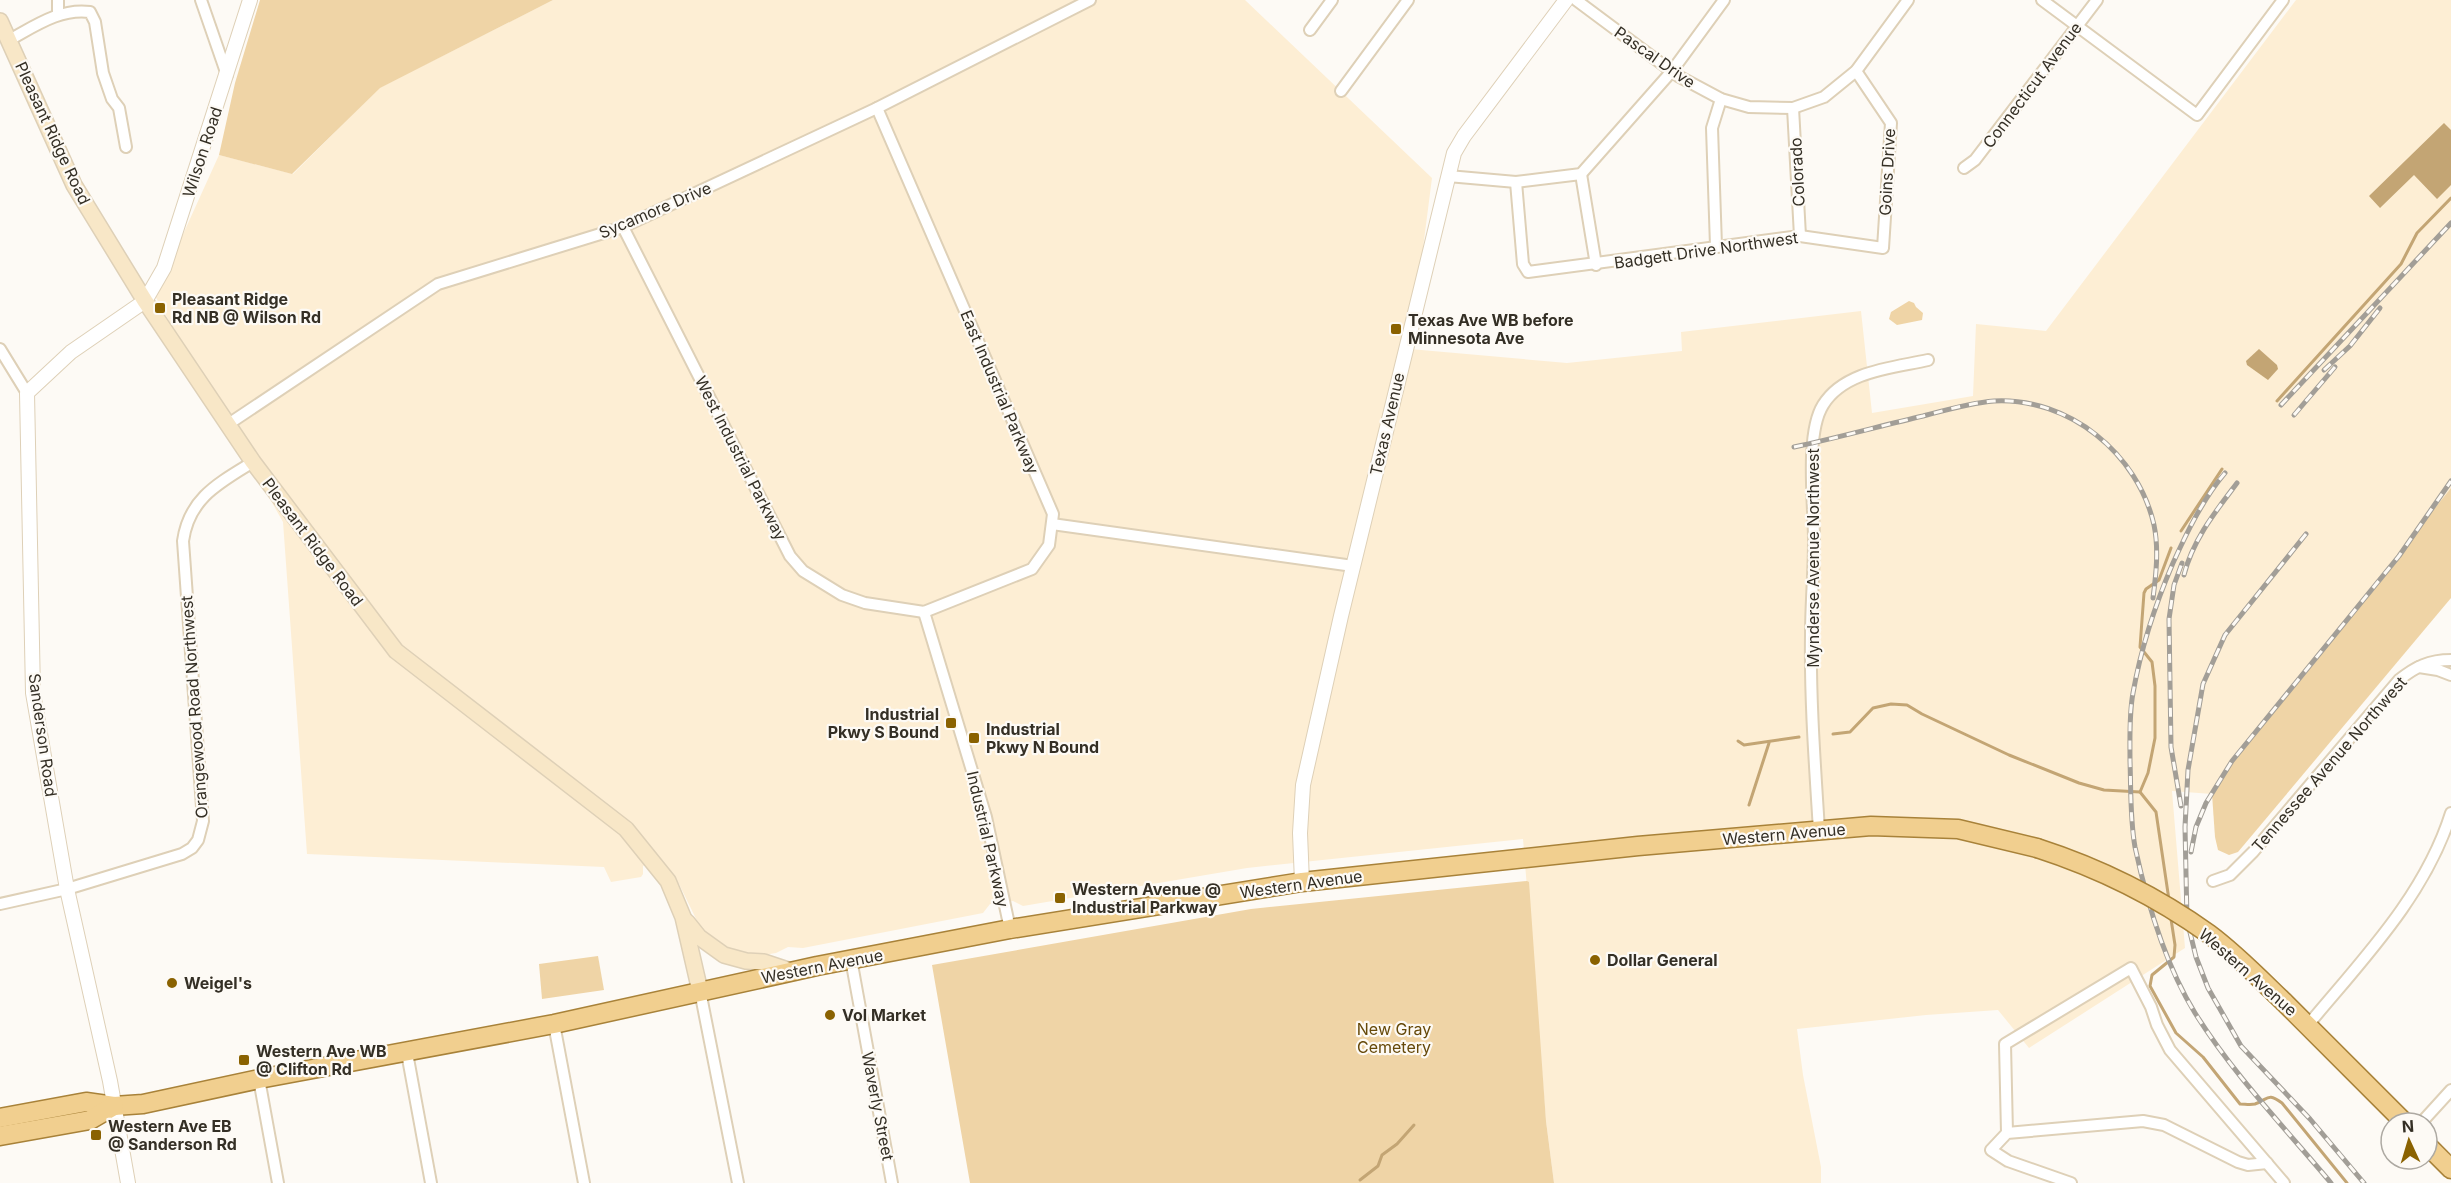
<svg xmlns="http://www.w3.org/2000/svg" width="2451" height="1183" viewBox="0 0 2451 1183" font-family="Inter,sans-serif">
  <rect width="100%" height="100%" fill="#fdfaf5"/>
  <polygon fill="#fdeed4" points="553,0 1245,0 1432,178 1410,349 1567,363 1682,351 1681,332 1861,311 1872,413 1973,396 1976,324 2046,331 2296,0 2451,0 2451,488 2230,762 2212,794 2172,791 2185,948 2029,1048 1998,1010 1926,1015 1797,1029 1803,1075 1821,1167 1821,1183 1554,1183 1546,1121 1523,839 1247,868 1023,906 1013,901 990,904 983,913 803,948 788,947 776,953 750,957 716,944 700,927 679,884 659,856 643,866 643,874 641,877 611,882 604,867 307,854 283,522 155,296 219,155 293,174 379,88"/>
  <g fill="#efd4a6">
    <polygon points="260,0 553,0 380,88 292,174 219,155 235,83"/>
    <polygon points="1909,301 1914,303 1916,307 1923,313 1922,320 1897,325 1889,319 1891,312"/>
    <polygon points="2451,488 2451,598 2238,852 2229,855 2218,850 2215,837 2212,794 2230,762"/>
    <polygon points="1527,881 1529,882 1546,1121 1554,1183 970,1183 932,965 1251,909"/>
    <polygon points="598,956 604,990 542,999 539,964"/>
  </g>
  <g fill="#c3a574">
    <polygon points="2444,123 2451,130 2451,185 2437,199 2414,175 2380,208 2369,196"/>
    <polygon points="2259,349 2277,365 2278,369 2268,380 2247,365 2246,361"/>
  </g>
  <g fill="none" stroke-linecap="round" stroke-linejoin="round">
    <g stroke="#c3a574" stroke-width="3">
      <polyline points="2277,401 2401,264 2417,233 2451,198"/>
      <polyline points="2181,531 2222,469"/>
      <polyline points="1833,734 1850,732 1873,708 1891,704 1907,705 1922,714 2009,755 2079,783 2104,790 2140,792 2156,812 2169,900"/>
      <polyline points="1738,741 1744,745 1799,737"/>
      <polyline points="2140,792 2148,773 2155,738 2155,686 2152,662 2140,647 2144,593 2146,589 2159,580 2171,548"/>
      <polyline points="1749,805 1769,743"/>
      <path d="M2171,919L2175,945L2174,957L2152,975L2150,986L2176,1033L2203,1057L2240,1104C2245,1104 2250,1105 2255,1104C2269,1099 2267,1092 2282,1103L2347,1183"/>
      <polyline points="1360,1180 1378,1166 1382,1155 1397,1144 1414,1125"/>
    </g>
    <g stroke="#ded0b7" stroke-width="14">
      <g id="minor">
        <polyline points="58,0 58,14"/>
        <polyline points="201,0 227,75"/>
        <polyline points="1576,0 1678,76 1721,99 1749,107 1793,108 1824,97 1856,71 1908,0"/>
        <polyline points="2042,0 2197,115 2283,0"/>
        <polyline points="1310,30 1332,0"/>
        <path d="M9,40C35,26 60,8 90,12L95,22L103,73L112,99L119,108L126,147"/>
        <polyline points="1341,91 1408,0"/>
        <polyline points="1793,108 1800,236"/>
        <polyline points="1964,168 1975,160 2097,0"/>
        <polyline points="1581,174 1596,265"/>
        <polyline points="1448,176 1516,182 1581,174 1672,71 1724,0"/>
        <polyline points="1516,182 1523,264 1528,272 1800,236 1883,248 1891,123 1856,71"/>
        <polyline points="623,227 790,556 803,571 842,595 865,603 924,612 1032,569 1049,545 1053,514 877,108"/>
        <polyline points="1716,246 1712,128 1721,99"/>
        <polyline points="0,349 27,393"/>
        <polyline points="227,425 438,284 623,227 877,108 1090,0"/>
        <polyline points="1052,524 1353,566"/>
        <polyline points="924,612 986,817 1010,929"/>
        <polyline points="2419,667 2438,670 2451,675"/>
        <path d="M1819,830C1815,766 1810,700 1811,635C1811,604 1814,572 1814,540C1814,505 1805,434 1823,405C1844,371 1892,368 1928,360"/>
        <path d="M2213,881L2230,875L2253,852L2399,680C2415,667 2429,660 2451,660"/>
        <path d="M0,904L67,889L182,854L192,848L198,840L203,821L183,541C189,498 219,483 253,462"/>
        <polyline points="851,959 892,1183"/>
        <polyline points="700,991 738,1183"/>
        <polyline points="554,1024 584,1183"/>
        <path d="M2308,1025C2362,960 2425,896 2451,813"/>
        <polyline points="407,1053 431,1183"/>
        <polyline points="259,1079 278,1183"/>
        <polyline points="2421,1123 2451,1090"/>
        <polyline points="2007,1133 2005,1044 2131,968 2151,1007 2157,1025 2170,1050 2284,1183"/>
        <polyline points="2071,1183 2008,1161 1991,1150 2007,1133 2143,1121 2164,1125 2238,1162 2248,1165 2267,1163"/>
      </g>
    </g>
    <g stroke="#ded0b7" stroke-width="16">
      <g id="tertiary">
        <polyline points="1302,882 1300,833 1303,785 1341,616 1454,153 1464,136 1566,0"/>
        <polyline points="128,1183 110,1081 67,889 33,693 27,393 71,352 145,301 164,268 250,0"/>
      </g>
    </g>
    <g stroke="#ded0b7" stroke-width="18">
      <g id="secondary">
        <polyline points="0,21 74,185 145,301 253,462 396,651 626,829 668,881 683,917 700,991"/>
        <polyline points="687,922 699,937 724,955 746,961 764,962 791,971"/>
      </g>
    </g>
    <g stroke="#a88239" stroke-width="21">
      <g id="primary">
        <polyline points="2284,1002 2405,1123"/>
        <polyline points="0,1118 86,1102 114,1106 143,1104 259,1079 554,1024 817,966 1010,929 1302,882 1638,846 1871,826 1958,829 2037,848"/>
        <polyline points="0,1136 90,1120 114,1106"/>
        <polyline points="2427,1145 2451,1169"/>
      </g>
    </g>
    <use href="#minor" stroke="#fff" stroke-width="10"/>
    <use href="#tertiary" stroke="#fff" stroke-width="14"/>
    <use href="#secondary" stroke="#f8e7c7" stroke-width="15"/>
    <use href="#primary" stroke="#f1cf8f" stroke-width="18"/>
    <g stroke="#a29e97" stroke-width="5">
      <g id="rail">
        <polyline points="2324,370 2350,346 2380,308"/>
        <polyline points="2281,405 2451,223"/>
        <polyline points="2294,415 2335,367"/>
        <path d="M1794,447C1837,438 1880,426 1923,416C1946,410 1970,403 1994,401C2069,397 2138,454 2154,525C2159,549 2156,575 2153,598"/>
        <path d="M2225,473C2203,499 2187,532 2173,563C2155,605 2141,648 2133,693C2129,714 2130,739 2130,761C2131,789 2130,819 2135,847C2147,903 2165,964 2195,1013C2233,1074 2285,1128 2331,1183"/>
        <polyline points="2306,534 2225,635 2203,684 2188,770 2185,827 2187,920 2196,957 2208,988 2241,1046 2310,1119 2364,1183"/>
        <path d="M2184,575C2193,539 2216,511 2237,483"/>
        <polyline points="2181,806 2171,747 2169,619 2174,585 2182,563"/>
        <polyline points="2191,852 2196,827 2206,803 2232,761 2399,556 2451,481"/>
      </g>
    </g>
    <use href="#rail" stroke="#fdfaf5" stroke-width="3" stroke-dasharray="9" stroke-linecap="butt"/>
    <g stroke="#a88239" stroke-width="21" stroke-linecap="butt">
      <path id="primary-bridge" d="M2037,848C2099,868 2156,896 2209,934C2236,954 2260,979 2284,1002"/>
    </g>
    <use href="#primary-bridge" stroke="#f1cf8f" stroke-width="18"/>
  </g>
  <g fill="#8a6201" stroke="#fdfaf5" stroke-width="2">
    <rect x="154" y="302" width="12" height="12" rx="3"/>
    <rect x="1390" y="323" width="12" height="12" rx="3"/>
    <rect x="945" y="717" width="12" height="12" rx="3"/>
    <rect x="968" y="732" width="12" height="12" rx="3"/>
    <rect x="1054" y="892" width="12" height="12" rx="3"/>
    <circle cx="1595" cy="960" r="6"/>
    <circle cx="172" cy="983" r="6"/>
    <circle cx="830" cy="1015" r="6"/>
    <rect x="238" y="1054" width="12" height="12" rx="3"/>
    <rect x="90" y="1129" width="12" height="12" rx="3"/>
  </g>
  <g text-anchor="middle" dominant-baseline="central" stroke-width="4.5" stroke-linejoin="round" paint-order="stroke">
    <g font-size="16" fill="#342f25" stroke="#fdfaf5">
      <text transform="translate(1655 57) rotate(35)">Pascal Drive</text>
      <text transform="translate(2032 85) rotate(-53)">Connecticut Avenue</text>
      <text transform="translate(53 133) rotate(65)">Pleasant Ridge Road</text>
      <text transform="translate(202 152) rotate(-72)">Wilson Road</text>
      <text transform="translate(1797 172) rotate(-93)">Colorado</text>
      <text transform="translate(1887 172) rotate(-87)">Goins Drive</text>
      <text transform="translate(655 210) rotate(-23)">Sycamore Drive</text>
      <text transform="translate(1706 250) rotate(-8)">Badgett Drive Northwest</text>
      <text transform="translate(1000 392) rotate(67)">East Industrial Parkway</text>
      <text transform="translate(1387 424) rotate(-77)">Texas Avenue</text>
      <text transform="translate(741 458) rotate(63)">West Industrial Parkway</text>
      <text transform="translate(313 542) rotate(53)">Pleasant Ridge Road</text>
      <text transform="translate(1813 558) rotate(-90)">Mynderse Avenue Northwest</text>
      <text transform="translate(194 707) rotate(-94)">Orangewood Road Northwest</text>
      <text transform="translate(43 735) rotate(82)">Sanderson Road</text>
      <text transform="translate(2329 764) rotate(-49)">Tennessee Avenue Northwest</text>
      <text transform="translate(1784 834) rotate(-5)">Western Avenue</text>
      <text transform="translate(988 839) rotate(77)">Industrial Parkway</text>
      <text transform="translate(1301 884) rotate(-8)">Western Avenue</text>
      <text transform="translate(822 966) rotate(-11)">Western Avenue</text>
      <text transform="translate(2248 972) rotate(41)">Western Avenue</text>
      <text transform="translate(878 1106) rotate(79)">Waverly Street</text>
    </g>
    <g font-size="16" font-weight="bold" fill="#342f25" stroke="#fdfaf5" text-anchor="start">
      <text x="172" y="299">Pleasant Ridge<tspan x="172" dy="18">Rd NB @ Wilson Rd</tspan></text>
      <text x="1408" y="320">Texas Ave WB before<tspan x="1408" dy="18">Minnesota Ave</tspan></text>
      <text x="939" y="714" text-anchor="end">Industrial<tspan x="939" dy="18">Pkwy S Bound</tspan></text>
      <text x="986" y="729">Industrial<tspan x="986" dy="18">Pkwy N Bound</tspan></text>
      <text x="1072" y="889">Western Avenue @<tspan x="1072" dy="18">Industrial Parkway</tspan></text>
      <text x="1607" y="960">Dollar General</text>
      <text x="184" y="983">Weigel's</text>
      <text x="842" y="1015">Vol Market</text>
      <text x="256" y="1051">Western Ave WB<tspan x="256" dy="18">@ Clifton Rd</tspan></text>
      <text x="108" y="1126">Western Ave EB<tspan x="108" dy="18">@ Sanderson Rd</tspan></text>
    </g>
    <g font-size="16" fill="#664909" stroke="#fdfaf5">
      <text x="1394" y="1029">New Gray<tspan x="1394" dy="18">Cemetery</tspan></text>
    </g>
  </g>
  <g transform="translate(2409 1141) rotate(356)"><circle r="28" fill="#fdfaf5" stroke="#ada9a2" stroke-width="1.5"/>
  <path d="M0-4.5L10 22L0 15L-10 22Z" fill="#8a6201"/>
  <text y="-9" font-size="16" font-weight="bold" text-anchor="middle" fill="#342f25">N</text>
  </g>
</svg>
